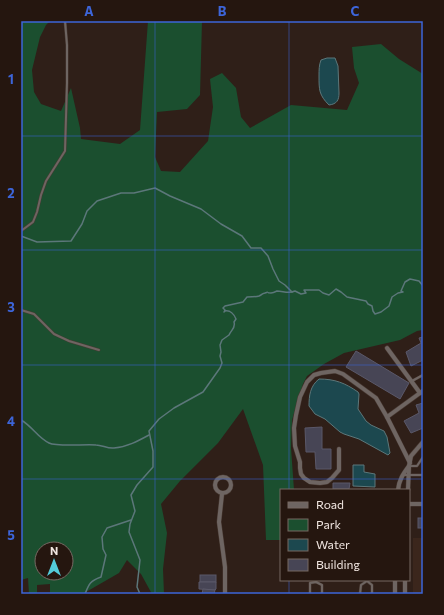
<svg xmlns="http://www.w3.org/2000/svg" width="444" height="615" viewBox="0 0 444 615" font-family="Commissioner,sans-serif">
  <rect width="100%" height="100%" fill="#2f1f18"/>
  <rect fill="#3b261c" x="413" y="538" width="10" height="56"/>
  <path fill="#1b4f2f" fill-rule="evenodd" d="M21,21H50L46,25L40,37L32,70L34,92L41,104L61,111L71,88L80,128L81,139L120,144L140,130L148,21H202L200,95L187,109L157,112L155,157L161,171L180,172L208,141L213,107L210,79L222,73L236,88L241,117L250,128L291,105L347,110L359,83L354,68L352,47L381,44L399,59L423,74V330L417,331L400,340L344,353L324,364L307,376L303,384L292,420L291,448L294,490H281V540H266L263,465L243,409L218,443L180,481L161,504L167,533L163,569L164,594H152L141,574L127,560L119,573L86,592L85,594H50V584L37,585V594H29L28,578L21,580ZM42,549H66V573H42Z"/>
  <g fill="#1c484f" stroke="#5c777a">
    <path d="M327,58H335L338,66L339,93C339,100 337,104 329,105C319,95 319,90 319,76C319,70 319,65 321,60Z"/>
    <path d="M319,379C335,379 345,383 358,392L359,394L358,409L366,421L371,425L384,431L387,437L390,453L388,455L359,439L344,434L340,432L325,419L315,414L309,406C309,396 310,386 319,379Z"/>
    <polygon points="353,465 364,465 364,472 375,474 375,487 353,486"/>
  </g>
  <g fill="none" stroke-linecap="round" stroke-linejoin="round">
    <g stroke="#5c777a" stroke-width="1.5">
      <polyline points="21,236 37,242 71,241 82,224 87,211 97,201 121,193 134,193 155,188 170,196 201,209 221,224 242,236 251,248 261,248 268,256 273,269 279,281 285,285 292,292"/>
      <path d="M21,420C32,426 38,438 49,443C57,447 85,444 96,445C102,445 108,449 114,448C127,447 138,441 149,435"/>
      <path d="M85,594C89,584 90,581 101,577L106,555L103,549L102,537L107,528L131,520"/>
      <path d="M140,594L137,587L140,560L129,532L130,524L135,511L131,495L137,485L153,467V451L149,431L159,419L174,408L203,392L220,368L222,363L220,356L221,352L220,345L222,340L229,335C231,330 236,328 234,322L236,319C234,314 230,310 225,311L224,312L225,310L223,308L225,306L243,302L247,297C251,297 256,297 259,296C263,294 261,294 265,293C270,291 265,293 271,293C273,293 275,292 277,291C283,291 289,294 295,291L301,294L306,293L304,290H319L323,293L329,295L336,289L341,292L347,297L366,301L368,304L372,306L373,311L375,314L381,312L389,306L392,297L398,293L403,292L401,291L405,282L410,279L419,281L423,286"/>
    </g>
  </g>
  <g fill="#474555" stroke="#5a5869">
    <polygon points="423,337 423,360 411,366 406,352 421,343 419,338"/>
    <polygon points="356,351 409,383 400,399 346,367"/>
    <polygon points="423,403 423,428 411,433 404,421 419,413 416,405"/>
    <polygon points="322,427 322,449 331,449 331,469 316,469 315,452 306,452 305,428"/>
    <polygon points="333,483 350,483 349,489 333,489"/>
    <rect x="418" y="518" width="5" height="10"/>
    <rect x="200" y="575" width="16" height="7"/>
    <polygon points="199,582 216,582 216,589 215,590 199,589"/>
    <polygon points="203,589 215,590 214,594 202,594"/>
  </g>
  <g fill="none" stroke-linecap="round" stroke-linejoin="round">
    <g stroke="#4a3b34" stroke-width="3">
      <g id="service">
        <polyline points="21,231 33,222 37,212 41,195 46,181 65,151 67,83 67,45 65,21"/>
        <polyline points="21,310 34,314 54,334 69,341 99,350"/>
        <polyline points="412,381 423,375"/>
        <polyline points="409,466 417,466 423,457"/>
        <polyline points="403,475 423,475"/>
        <polyline points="310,594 310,583 316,582 322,585 322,594"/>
        <polyline points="360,594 361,585 367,581 372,585 372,594"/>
      </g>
    </g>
    <g stroke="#4a3b34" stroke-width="5">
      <g id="minor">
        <polyline points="387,348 420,393"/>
        <polyline points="387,417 420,393 423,391"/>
        <polyline points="339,449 339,470 332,478 327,482 320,483 310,482 304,478 301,474 300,468 300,462 295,446 294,428 296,415 300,397 307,382 314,375 321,373 335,371 343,374 376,398 387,417 410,463"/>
        <circle cx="223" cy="485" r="8"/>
        <path d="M398,490C399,480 403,474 409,466"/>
        <polyline points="408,490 409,466 411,456 423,442"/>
        <polyline points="222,494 219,522 225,567 225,594"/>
        <polyline points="409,504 423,504"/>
        <polyline points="395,594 395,580"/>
        <polyline points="405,594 405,580"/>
      </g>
    </g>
    <use href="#service" stroke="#6e6562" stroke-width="2"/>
    <use href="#minor" stroke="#6e6562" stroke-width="4"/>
  </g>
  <path fill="none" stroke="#3d65d9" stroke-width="1" stroke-opacity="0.55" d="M155,21V594M289,21V490M21,136H423M21,250H423M21,365H423M21,479H423M289,580V594"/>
  <rect width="444" height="615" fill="none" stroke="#25160f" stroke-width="44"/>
  <rect x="280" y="489" width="130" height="92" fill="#25160f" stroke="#766963"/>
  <rect x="288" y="502" width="20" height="6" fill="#6e6562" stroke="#766963"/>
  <text x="316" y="509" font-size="12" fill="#f0e5e0">Road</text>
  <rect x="288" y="519" width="20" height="12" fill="#1b4f2f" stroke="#766963"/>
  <text x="316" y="529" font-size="12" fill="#f0e5e0">Park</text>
  <rect x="288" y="539" width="20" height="12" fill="#1c484f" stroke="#766963"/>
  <text x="316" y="549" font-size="12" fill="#f0e5e0">Water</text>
  <rect x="288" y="559" width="20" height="12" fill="#474555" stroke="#766963"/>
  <text x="316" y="569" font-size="12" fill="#f0e5e0">Building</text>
  <g transform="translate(54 561)"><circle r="19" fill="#25160f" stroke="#766963"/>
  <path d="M0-3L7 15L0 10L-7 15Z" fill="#53cbda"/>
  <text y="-6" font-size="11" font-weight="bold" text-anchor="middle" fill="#f0e5e0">N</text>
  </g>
  <rect x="22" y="22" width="400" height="571" fill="none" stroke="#3d65d9" stroke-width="1.5"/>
  <g font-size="13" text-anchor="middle" font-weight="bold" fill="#3d65d9">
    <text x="89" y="16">A</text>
    <text x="222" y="16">B</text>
    <text x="355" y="16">C</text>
    <text x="11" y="84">1</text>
    <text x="11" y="198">2</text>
    <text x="11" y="312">3</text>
    <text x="11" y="426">4</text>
    <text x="11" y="540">5</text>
  </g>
</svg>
